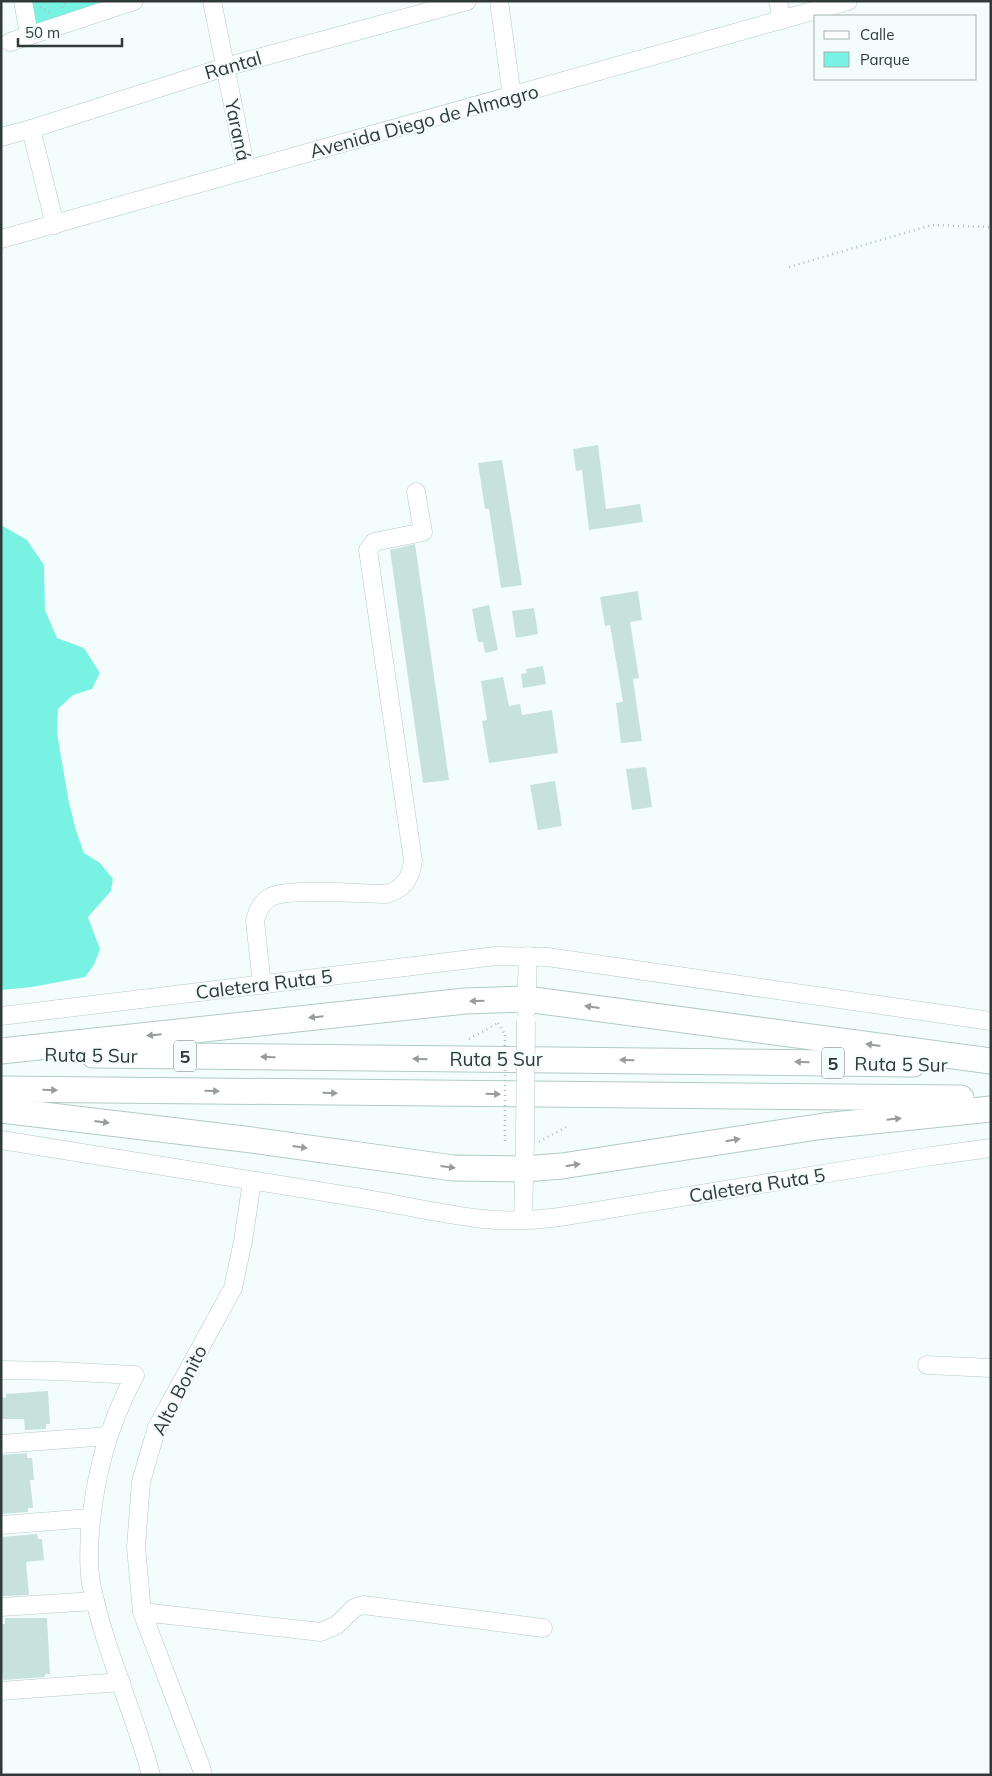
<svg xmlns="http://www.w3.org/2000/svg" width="992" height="1776" viewBox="0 0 992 1776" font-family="Mulish,sans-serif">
  <rect width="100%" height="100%" fill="#f3fefc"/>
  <g fill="#78f3e3">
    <polygon points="27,1 112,1 35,25"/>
    <polygon points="1,525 27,540 44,565 45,610 57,638 84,648 100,673 92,689 73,695 58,709 57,733 69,803 76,830 84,853 100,863 113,879 111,891 88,917 100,949 94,965 85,977 32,987 1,990"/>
  </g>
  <g fill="#c7e1dd">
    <polygon points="598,445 606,509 640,504 643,522 589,530 582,470 576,471 573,449"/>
    <polygon points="502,460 522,585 501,588 489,509 485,509 478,463"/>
    <polygon points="415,544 449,780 423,783 390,550"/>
    <polygon points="638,591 642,620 630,622 639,678 633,679 642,741 621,743 616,703 623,702 610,625 605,626 600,597"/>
    <polygon points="489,605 498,650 485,653 483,642 478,642 472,609"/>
    <polygon points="534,608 538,634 516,638 512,611"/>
    <polygon points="543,666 546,684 523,688 521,674 527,673 526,669"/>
    <polygon points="503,677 509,706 520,704 522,715 552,710 558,753 489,763 482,721 487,720 481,681"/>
    <polygon points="646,767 652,807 632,810 626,769"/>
    <polygon points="555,781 562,826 538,830 530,785"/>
    <polygon points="48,1391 50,1424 46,1424 46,1429 25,1430 24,1419 2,1419 2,1397 6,1398 6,1394"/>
    <polygon points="27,1453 27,1458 32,1458 34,1480 30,1480 33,1508 28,1508 28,1512 1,1514 1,1455"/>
    <polygon points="37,1534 38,1539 42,1539 44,1560 26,1562 29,1595 3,1596 1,1593 1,1537"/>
    <polygon points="5,1618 47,1618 50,1674 45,1674 45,1677 3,1680 1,1660 1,1624 5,1624"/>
  </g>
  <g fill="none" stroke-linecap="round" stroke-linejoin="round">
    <g stroke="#b0cac5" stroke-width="19">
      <g id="minor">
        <polyline points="23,1 29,35"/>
        <polyline points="212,1 246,170"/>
        <polyline points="499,1 512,97"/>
        <polyline points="778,1 782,20"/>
        <polyline points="10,42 134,1"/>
        <polyline points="31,129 55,225"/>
        <polyline points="1,137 31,129 225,67 467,1"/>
        <polyline points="1,239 848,1"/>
        <path d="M262,985L255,921C257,912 261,903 269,898C285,887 363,894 386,894C403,890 411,878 413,861L368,550L374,542L423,532L416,492"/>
        <polyline points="526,1010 528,956"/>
        <polyline points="1,1016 496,956 547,957 991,1021"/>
        <path d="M1,1140C117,1158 233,1178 349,1196C394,1203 438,1214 483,1219C510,1222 539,1220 566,1216L932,1156L991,1148"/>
        <polyline points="523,1220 525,1142"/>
        <polyline points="927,1365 991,1368"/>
        <path d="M1,1370L57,1371L135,1375C108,1426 95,1474 90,1531C89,1548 88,1566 91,1583C104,1649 134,1711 151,1775"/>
        <polyline points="1,1444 108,1436"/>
        <polyline points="1,1525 91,1518"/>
        <polyline points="1,1607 95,1601"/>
        <polyline points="142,1612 321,1632 337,1625 354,1608 363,1605 543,1628"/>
        <polyline points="1,1691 121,1682"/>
        <polyline points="203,1775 201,1767 142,1612 136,1547 141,1482 157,1427 233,1288 243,1241 252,1181"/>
      </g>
    </g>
    <g stroke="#b0cac5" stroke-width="27">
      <g id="highway">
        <polyline points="1,1051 465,1001 526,999 991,1061"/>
        <polyline points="93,1055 913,1064"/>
        <polyline points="1,1089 961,1098"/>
        <polyline points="1,1110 252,1140 453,1168 524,1169 562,1166 824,1126 991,1109"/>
      </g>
    </g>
    <g stroke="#b3bebc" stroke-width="2.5" stroke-dasharray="1 4" stroke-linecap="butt">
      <polyline points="40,7 50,13"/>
      <polyline points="62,8 66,1"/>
      <polyline points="789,267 932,225 991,227"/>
      <polyline points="498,1023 505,1035"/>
      <polyline points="469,1039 498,1023"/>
      <polyline points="539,1142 566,1127"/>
    </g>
    <use href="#minor" stroke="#fff" stroke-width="18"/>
    <use href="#highway" stroke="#fff" stroke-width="25"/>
    <g stroke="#b0cac5" stroke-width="19" stroke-linecap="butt">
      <polyline id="minor-bridge" points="525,1142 526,1021"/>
    </g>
    <polyline stroke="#b3bebc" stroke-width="2.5" stroke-dasharray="1 4" stroke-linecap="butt" points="505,1141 505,1035"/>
    <use href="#minor-bridge" stroke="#fff" stroke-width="18"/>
  </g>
  <defs><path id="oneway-solid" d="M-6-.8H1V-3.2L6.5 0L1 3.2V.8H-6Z" transform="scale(1.25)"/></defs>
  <g fill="#989d9c">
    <use href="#oneway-solid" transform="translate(477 1001) rotate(178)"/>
    <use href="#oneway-solid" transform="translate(592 1007) rotate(-172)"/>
    <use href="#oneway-solid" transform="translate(316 1017) rotate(174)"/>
    <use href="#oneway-solid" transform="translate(154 1035) rotate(174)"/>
    <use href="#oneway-solid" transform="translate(873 1045) rotate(-172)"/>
    <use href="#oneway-solid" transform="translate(268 1057) rotate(-179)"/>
    <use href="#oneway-solid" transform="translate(420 1059) rotate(-179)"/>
    <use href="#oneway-solid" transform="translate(627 1060) rotate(-179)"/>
    <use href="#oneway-solid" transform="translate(802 1062) rotate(-179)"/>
    <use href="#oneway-solid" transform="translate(50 1090) rotate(1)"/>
    <use href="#oneway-solid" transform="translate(212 1091) rotate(1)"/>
    <use href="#oneway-solid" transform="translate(330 1093) rotate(1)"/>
    <use href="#oneway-solid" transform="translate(493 1094) rotate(1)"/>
    <use href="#oneway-solid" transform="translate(894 1119) rotate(-6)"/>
    <use href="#oneway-solid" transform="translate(102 1122) rotate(7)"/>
    <use href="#oneway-solid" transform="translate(733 1140) rotate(-9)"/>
    <use href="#oneway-solid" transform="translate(300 1147) rotate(8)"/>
    <use href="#oneway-solid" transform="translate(573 1165) rotate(-9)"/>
    <use href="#oneway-solid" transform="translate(448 1167) rotate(7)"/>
  </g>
  <g text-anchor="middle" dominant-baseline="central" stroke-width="4" stroke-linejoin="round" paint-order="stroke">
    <g fill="#f3fefc" stroke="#6a7674" stroke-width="1">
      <rect x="174" y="1040.5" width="22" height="31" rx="4"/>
      <rect x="822" y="1047.5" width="22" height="31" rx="4"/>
    </g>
    <g font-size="18" font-weight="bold" fill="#303b39">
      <text x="185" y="1056">5</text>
      <text x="833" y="1063">5</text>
    </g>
    <g font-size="19" fill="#303b39" stroke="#f3fefc">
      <text transform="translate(233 65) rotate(-16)">Rantal</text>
      <text transform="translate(424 121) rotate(-15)">Avenida Diego de Almagro</text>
      <text transform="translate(238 130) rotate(78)">Yaraná</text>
      <text transform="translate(264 984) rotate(-7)">Caletera Ruta 5</text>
      <text transform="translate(91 1055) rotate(1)">Ruta 5 Sur</text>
      <text x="496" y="1059">Ruta 5 Sur</text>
      <text transform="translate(901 1064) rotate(1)">Ruta 5 Sur</text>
      <text transform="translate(757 1185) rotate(-9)">Caletera Ruta 5</text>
      <text transform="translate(179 1390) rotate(-63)">Alto Bonito</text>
    </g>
  </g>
  <rect width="992" height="1776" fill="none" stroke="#303b39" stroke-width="5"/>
  <rect x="814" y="15" width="162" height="65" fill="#f3fefc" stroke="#a5b0ae"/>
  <rect x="824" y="31" width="25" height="8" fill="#ffffff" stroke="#a5b0ae"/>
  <text x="860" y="40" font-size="15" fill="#303b39">Calle</text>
  <rect x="824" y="52" width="25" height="15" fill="#78f3e3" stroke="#a5b0ae"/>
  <text x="860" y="65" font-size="15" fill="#303b39">Parque</text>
  <path d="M18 38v8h104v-8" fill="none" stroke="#303b39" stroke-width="2.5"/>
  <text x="25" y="38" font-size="15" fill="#303b39" stroke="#f3fefc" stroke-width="4" paint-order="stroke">50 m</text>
</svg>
